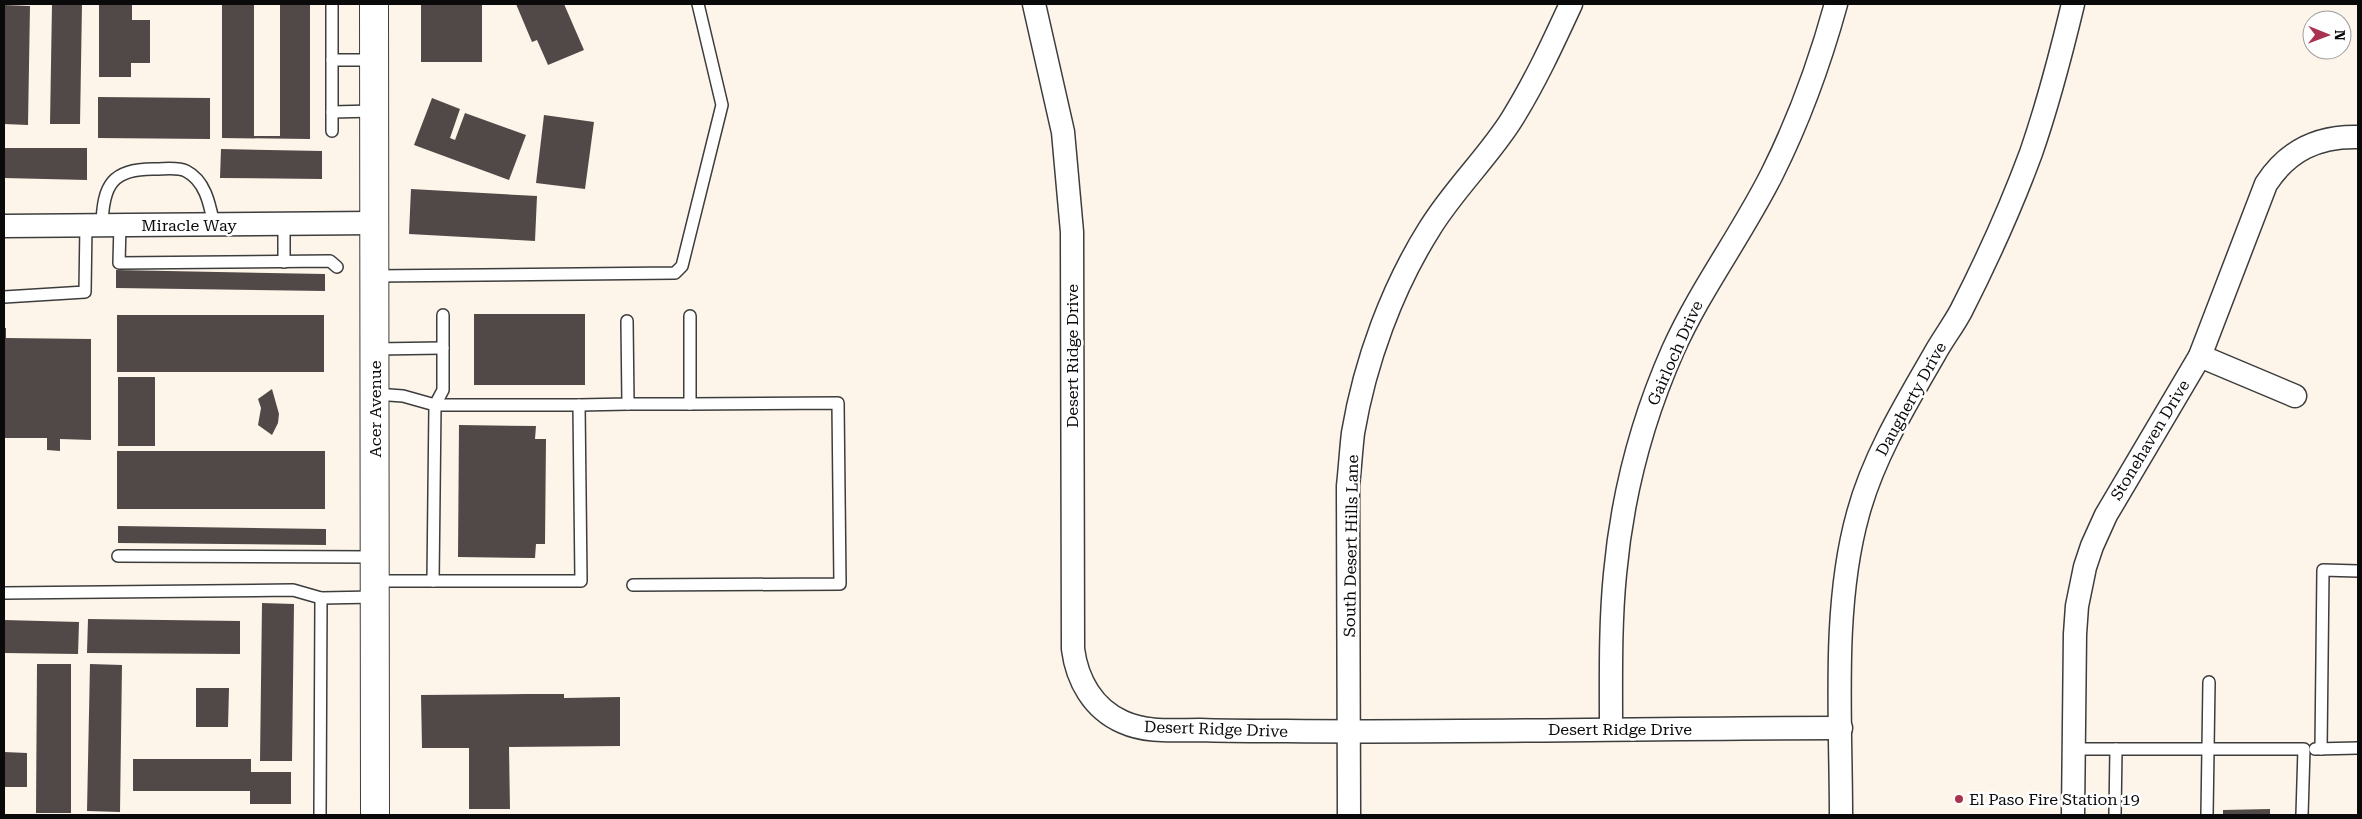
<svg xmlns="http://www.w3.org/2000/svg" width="2362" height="819" viewBox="0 0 2362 819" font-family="'Roboto Serif',serif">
  <rect width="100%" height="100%" fill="#fdf5e9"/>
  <g fill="#514947">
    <polygon points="52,4 82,4 80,124 50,124"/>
    <polygon points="99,4 132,4 132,20 150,20 150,63 131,63 131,77 99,77"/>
    <polygon points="222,4 254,4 254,136 280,136 280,4 310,4 310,139 222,138"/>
    <rect x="421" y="4" width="61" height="58"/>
    <polygon points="516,4 564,4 584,50 548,65 537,40 532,42"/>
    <polygon points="4,5 30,6 28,125 4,124"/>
    <polygon points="98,97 210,98 210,139 98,138"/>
    <polygon points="432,98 460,109 450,138 455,140 465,113 526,135 509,180 414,145"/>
    <polygon points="544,115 594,122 585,189 536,183"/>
    <polygon points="4,148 87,148 87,180 4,178"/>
    <polygon points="221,149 322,151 322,179 220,178"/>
    <polygon points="411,189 537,196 535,241 409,234"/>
    <polygon points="116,270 325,274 325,291 116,288"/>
    <rect x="474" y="314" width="111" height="71"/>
    <rect x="117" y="315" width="207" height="57"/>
    <polygon points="4,328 6,328 6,338 91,339 91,440 60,439 60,451 47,450 47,438 4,438"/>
    <rect x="118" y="377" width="37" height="69"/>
    <polygon points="272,389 279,414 278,423 272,435 258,425 261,408 258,399"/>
    <polygon points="459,425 536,426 535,439 546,439 545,544 536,544 535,558 458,557"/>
    <rect x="117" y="451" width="208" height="58"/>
    <polygon points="118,526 326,529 326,545 118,543"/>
    <polygon points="262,603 294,604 292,761 260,761"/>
    <polygon points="88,619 240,621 240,654 87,653"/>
    <polygon points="4,620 79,622 78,654 4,653"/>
    <polygon points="37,664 71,664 71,813 36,813"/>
    <polygon points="90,664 122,665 120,812 87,811"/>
    <polygon points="196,688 229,688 228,727 196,727"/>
    <polygon points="526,694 564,694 564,698 620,697 620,746 509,747 510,809 469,809 469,748 422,748 421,695"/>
    <polygon points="4,752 27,753 27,787 4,787"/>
    <polygon points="133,759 251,759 251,772 291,772 291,804 250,804 250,791 133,791"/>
    <polygon points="2270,809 2270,815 2223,815 2223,810"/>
  </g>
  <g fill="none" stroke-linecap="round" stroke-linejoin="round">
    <g stroke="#3d3d3d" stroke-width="14">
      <g id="service">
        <polyline points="332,60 374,60"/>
        <polyline points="332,112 374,111"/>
        <polyline points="332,131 332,4"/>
        <path d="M102,225C103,185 112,168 156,169C165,169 178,167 186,171C206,181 210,206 214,225"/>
        <polyline points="120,225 119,263 330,261 337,267"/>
        <polyline points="284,262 284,224"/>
        <polyline points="374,276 675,273 682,266 722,105 698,4"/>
        <polyline points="4,297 85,292 86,225"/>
        <polyline points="375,349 443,348"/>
        <polyline points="375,394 403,396 435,405 433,581"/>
        <polyline points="628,404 690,404 690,316"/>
        <polyline points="435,405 443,390 443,315"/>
        <polyline points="579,405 628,404 627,321"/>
        <polyline points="118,556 375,557"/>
        <polyline points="375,581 581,581 579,405 435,405"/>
        <polyline points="633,585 840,584 838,403 690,404"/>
        <polyline points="4,593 293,590 321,598 375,597"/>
        <polyline points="2073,749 2304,749 2302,815"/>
        <polyline points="2315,749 2358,748"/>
        <polyline points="2321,749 2323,570 2358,571"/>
        <polyline points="320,815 321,598"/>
        <polyline points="2115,815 2116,749"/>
        <polyline points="2207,815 2209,682"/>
      </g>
    </g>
    <g stroke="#3d3d3d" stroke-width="25">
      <g id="minor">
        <path d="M1034,4L1063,132L1072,232L1073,649C1077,680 1093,709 1123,722C1147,733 1174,730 1200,730C1228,731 1257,731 1286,731C1471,733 1656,728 1841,728"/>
        <polyline points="4,226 374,223"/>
        <polyline points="2200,356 2295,396"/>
        <path d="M1611,729C1611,677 1610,625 1615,574C1622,497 1642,420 1673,350C1701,288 1742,234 1772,174C1799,120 1820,62 1836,4"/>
        <path d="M1349,815L1348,486C1350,468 1351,450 1353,433C1365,362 1392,288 1430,228C1454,189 1489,156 1512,119C1535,82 1553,43 1571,4"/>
        <path d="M1841,815C1841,719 1832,607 1858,514C1873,458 1905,405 1934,355C1942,340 1953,326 1961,311C1987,260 2011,207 2031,153C2048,104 2061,54 2073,4"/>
        <path d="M2073,815L2075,634L2077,606L2085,567L2092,546L2106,515L2200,356L2266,184C2288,150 2318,136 2358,137"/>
      </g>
    </g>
    <g stroke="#3d3d3d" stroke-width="30">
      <polyline id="tertiary" points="374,4 375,815"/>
    </g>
    <use href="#service" stroke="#fff" stroke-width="11"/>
    <use href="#minor" stroke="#fff" stroke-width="22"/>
    <use href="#tertiary" stroke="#fff" stroke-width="28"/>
  </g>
  <circle fill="#a93250" stroke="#fff" stroke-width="2" cx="1959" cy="799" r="5"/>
  <g text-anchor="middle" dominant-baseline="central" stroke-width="5" stroke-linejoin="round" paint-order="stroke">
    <g font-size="16" fill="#0a0a0a" stroke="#fff">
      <text x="189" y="225">Miracle Way</text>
      <text transform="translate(1675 353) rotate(-66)">Gairloch Drive</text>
      <text transform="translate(1072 356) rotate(-90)">Desert Ridge Drive</text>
      <text transform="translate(1911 399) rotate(-61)">Daugherty Drive</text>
      <text transform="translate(375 409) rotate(-90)">Acer Avenue</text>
      <text transform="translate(2150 440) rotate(-59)">Stonehaven Drive</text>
      <text transform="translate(1351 546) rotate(-89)">South Desert Hills Lane</text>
      <text transform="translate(1216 729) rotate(2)">Desert Ridge Drive</text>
      <text x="1620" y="729">Desert Ridge Drive</text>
    </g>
    <g font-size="16" fill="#0a0a0a" stroke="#fff" text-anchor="start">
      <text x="1969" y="799">El Paso Fire Station 19</text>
    </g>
  </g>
  <rect width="2362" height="819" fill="none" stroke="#0a0a0a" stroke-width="10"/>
  <g transform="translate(2327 35) rotate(91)"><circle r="24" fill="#ffffff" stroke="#9d9d9d"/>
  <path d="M0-4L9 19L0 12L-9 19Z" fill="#a93250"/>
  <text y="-8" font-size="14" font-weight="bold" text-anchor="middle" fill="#0a0a0a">N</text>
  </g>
</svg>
